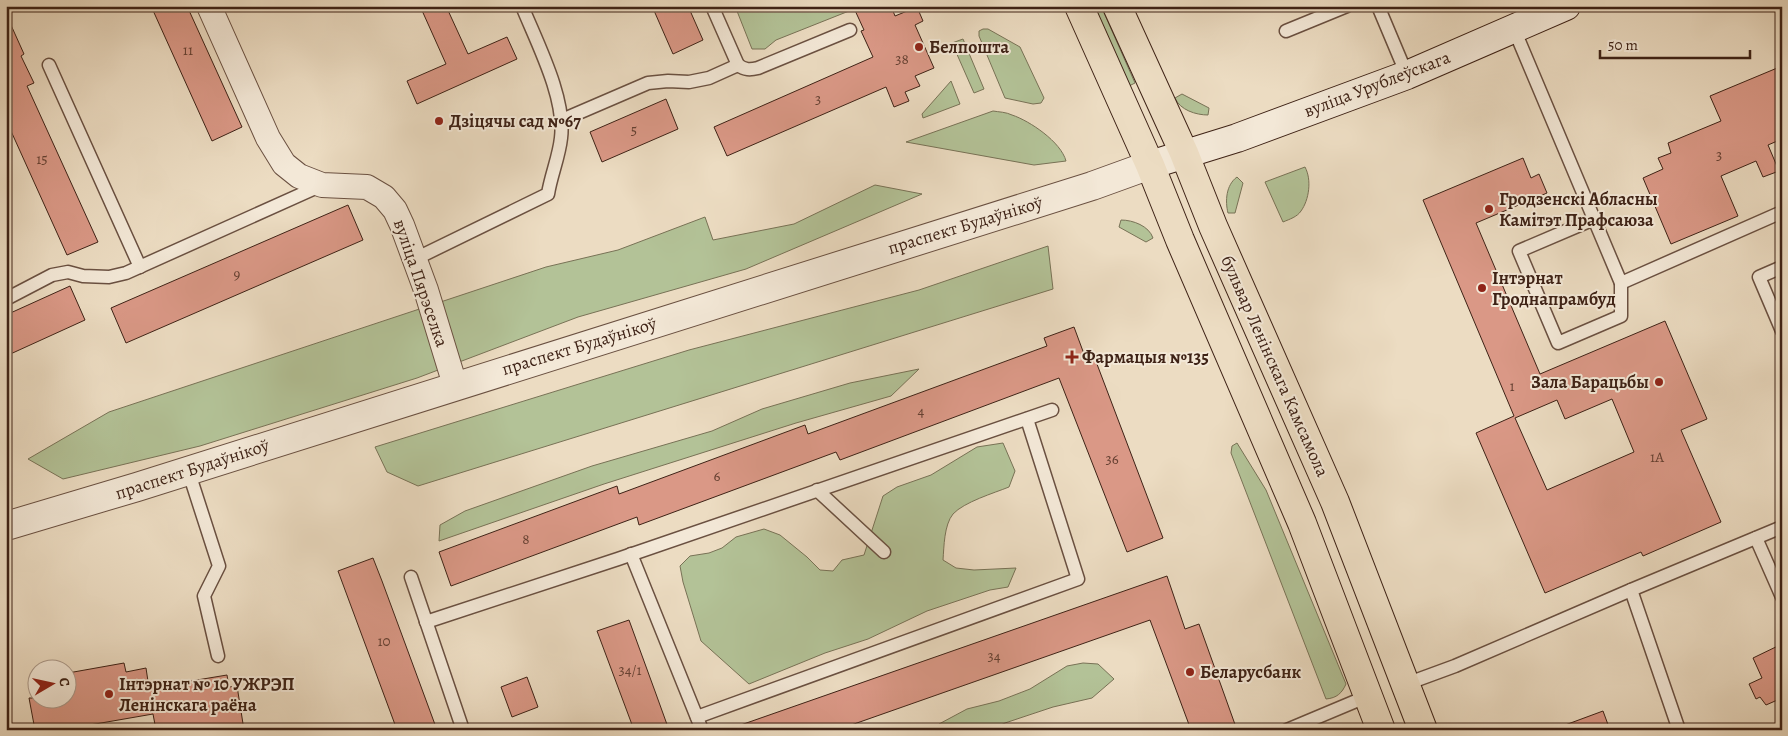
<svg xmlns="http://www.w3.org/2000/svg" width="1788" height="736" viewBox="0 0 1788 736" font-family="Alegreya,serif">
  <rect width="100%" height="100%" fill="#ecdcc2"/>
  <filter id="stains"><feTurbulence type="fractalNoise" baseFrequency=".004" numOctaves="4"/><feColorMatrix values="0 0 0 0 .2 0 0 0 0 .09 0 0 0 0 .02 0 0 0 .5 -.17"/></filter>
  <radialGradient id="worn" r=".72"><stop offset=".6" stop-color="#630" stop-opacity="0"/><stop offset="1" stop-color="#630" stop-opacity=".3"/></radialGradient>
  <g fill="#b3c297" stroke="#787256">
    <polygon points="735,6 847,6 849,11 776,40 765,49 752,49"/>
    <polygon points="1094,6 1101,6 1135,83 1129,86"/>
    <polygon points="983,29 988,29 1020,47 1044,98 1041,103 1033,104 1005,98 979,36 979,31"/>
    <polygon points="963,39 984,89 974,93 952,43"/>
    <polygon points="951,81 960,104 923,118 922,114"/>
    <path d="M1182,94L1209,108L1208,115C1196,115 1180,110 1175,98Z"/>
    <path d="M993,111C999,112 1006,112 1012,115C1030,121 1061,142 1066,161L1034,165L906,142Z"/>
    <path d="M1305,167C1312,180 1309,200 1301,211C1297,217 1290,219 1283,222L1265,182Z"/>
    <path d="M1237,177L1243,183L1235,213H1228C1225,201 1226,185 1237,177Z"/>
    <polygon points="875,185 922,194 746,269 578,317 417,378 200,446 63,479 28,459 109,412 546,267 618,250 705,217 713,240 794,224"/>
    <path d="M1121,220C1133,220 1149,226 1153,238L1146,242L1119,227Z"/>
    <polygon points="1048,246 1053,289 418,486 387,472 375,447 689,350 919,290"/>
    <polygon points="919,369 891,396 796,423 604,484 439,541 440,525 465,511 592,466 712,431 762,409 850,383"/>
    <path d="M1003,443L1015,471L1009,487C994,493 964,502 953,514C944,525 944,547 943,560L956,568L974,570L1016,568L1008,587L990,590L927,611L868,639L825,653L749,684L701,641L683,582L680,566L690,556L709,553L722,548L736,537L764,529L780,535L807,557L820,570L833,571L842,560L864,555L883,496L897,487L931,475L977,447Z"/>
    <path d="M1237,443L1266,490L1346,684C1342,693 1337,698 1326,699L1231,453L1232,446Z"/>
    <polygon points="1083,663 1098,664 1114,679 1092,698 1053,707 1005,723 991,730 936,730 939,724 967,709 999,701 1030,689 1067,666"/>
  </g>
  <g fill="#da9886" stroke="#3e2216" fill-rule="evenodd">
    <polygon points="151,6 187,6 242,127 212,141"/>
    <polygon points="420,6 446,6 468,54 507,37 517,59 417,104 407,81 446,64"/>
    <polygon points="652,6 688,6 703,40 673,54"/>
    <polygon points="853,6 891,6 895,16 917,7 923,21 915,25 934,68 915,76 920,86 905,92 909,101 894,107 886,87 727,156 714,127 873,57 861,31 864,30"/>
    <polygon points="6,14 24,54 21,56 34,83 27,86 98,242 67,255 6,120"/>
    <polygon points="1782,66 1782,139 1768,145 1779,171 1763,177 1756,161 1721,176 1738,216 1671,244 1643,178 1663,169 1658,158 1671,153 1668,143 1721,121 1710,96"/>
    <polygon points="666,99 678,129 602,162 590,132"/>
    <path d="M1523,158L1531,178L1539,174L1547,193L1476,223L1540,374L1665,321L1707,419L1681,430L1721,522L1643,556L1641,552L1545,593L1476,433L1514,416L1423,200ZM1612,399L1634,452L1547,490L1515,418L1557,400L1565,419Z"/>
    <polygon points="348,205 363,240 126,343 111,308"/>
    <polygon points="70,286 85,320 6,356 6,315"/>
    <polygon points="1074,327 1084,354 1092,351 1163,538 1127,552 1059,378 840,460 836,452 639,525 637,517 451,586 439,552 617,486 619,494 805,425 808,434 1047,346 1044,338"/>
    <polygon points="373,558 382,581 437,730 397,730 338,571"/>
    <polygon points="1167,576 1185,629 1199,624 1237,730 1191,730 1150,620 837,730 736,730 735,727"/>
    <polygon points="629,620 656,694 669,730 634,730 597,631"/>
    <polygon points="1782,644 1782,698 1766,705 1760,697 1756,699 1749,684 1762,678 1753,658"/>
    <polygon points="124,663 126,672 146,668 149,688 227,675 229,687 237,686 244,730 156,730 153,714 78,727 79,730 35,730 29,698 68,698 68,673"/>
    <polygon points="527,677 538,707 512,717 501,687"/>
    <polygon points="1603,711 1610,730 1557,730 1557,728"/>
  </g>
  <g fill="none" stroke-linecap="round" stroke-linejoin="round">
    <g stroke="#6a5041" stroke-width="15">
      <g id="service">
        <polyline points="1378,6 1407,75"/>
        <polyline points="1514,29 1621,283 1782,212"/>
        <polyline points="1286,31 1347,6"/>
        <polyline points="49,65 140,267"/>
        <path d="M738,65C745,70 750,70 758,68L850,30"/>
        <polyline points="562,120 648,83 668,81 689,82 709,78 738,65 712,6"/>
        <polyline points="1594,219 1519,251 1558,343 1621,316 1621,283"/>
        <path d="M415,259L548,194C551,175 559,157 561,138C566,98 537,43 522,6"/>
        <polyline points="1782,267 1759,277 1782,331"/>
        <polyline points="6,299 52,275 68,272 83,276 109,277 126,273 322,185"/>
        <polyline points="188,470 219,566 204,596 218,656"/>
        <polyline points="817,490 884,552"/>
        <polyline points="1756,538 1782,597"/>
        <polyline points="631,554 702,730"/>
        <polyline points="411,577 463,730"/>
        <polyline points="1631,590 1679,730"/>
        <polyline points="426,622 618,559 1052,410"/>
        <polyline points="1406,684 1455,666 1631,590 1782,527"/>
        <polyline points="697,717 1078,579 1027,419"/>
        <polyline points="1287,730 1368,696"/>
      </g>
    </g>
    <g stroke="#6a5041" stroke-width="26">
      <polyline id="minor" points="209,6 268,138 284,164 299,176 322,185 367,187 384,197 395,210 402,225 426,290 455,385"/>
    </g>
    <g stroke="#6a5041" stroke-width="30">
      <polyline id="tertiary" points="6,526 137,487 1092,186 1150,165"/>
    </g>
    <g stroke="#3e2216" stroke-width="30">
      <polyline id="secondary" points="1150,165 1237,138 1407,75 1566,6"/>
    </g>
    <g stroke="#3e2216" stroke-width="30">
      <g id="primary">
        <polyline points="1079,6 1150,165 1180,240 1302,523 1381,730"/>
        <polyline points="1117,6 1184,153 1213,226 1335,502 1423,730"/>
      </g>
    </g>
    <use href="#service" stroke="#f3e8d7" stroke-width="12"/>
    <use href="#minor" stroke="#f3e8d7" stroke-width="24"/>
    <use href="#tertiary" stroke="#f3e8d7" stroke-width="28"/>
    <use href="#secondary" stroke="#f3e8d7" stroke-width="28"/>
    <use href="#primary" stroke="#ecdcc2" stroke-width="28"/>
  </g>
  <g fill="#8f2418" stroke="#f3e8d7" stroke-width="2">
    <circle cx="919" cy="47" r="5"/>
    <circle cx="439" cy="121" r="5"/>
    <circle cx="1489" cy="209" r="5"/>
    <circle cx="1482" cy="288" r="5"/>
    <path d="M1069.5 349.5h5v5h5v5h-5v5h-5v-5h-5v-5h5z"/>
    <circle cx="1659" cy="382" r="5"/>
    <circle cx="1190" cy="672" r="5"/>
    <circle cx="109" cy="694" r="5"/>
  </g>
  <g text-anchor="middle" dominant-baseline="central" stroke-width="4" stroke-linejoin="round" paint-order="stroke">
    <g font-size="15" fill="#654032">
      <text x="188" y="50">11</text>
      <text x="902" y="59">38</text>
      <text x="818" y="99">3</text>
      <text x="634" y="130">5</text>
      <text x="1719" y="155">3</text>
      <text x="42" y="159">15</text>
      <text x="237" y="274">9</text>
      <text x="1512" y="386">1</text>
      <text x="921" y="411">4</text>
      <text x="1657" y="457">1А</text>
      <text x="1112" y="459">36</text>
      <text x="717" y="476">6</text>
      <text x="526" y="539">8</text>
      <text x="384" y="641">10</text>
      <text x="994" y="656">34</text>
      <text x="630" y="670">34/1</text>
    </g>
    <g font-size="18" font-weight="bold" fill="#3e2216" stroke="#f3e8d7" text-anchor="start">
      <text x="929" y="47">Белпошта</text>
      <text x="449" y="121">Дзіцячы сад №67</text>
      <text x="1499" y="199">Гродзенскі Абласны<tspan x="1499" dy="21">Камітэт Прафсаюза</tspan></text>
      <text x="1492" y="278">Інтэрнат<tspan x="1492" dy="21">Гроднапрамбуд</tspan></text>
      <text x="1082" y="357">Фармацыя №135</text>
      <text x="1649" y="382" text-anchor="end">Зала Барацьбы</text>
      <text x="1200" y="672">Беларусбанк</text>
      <text x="119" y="684">Інтэрнат № 10 УЖРЭП<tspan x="119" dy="21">Ленінскага раёна</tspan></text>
    </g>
    <g font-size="18" fill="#3e2216" stroke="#f3e8d7">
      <text transform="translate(1377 84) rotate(-21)">вуліца Урублеўскага</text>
      <text transform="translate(965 225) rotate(-17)">праспект Будаўнікоў</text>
      <text transform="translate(421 283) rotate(71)">вуліца Пярэселка</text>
      <text transform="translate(579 346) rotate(-17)">праспект Будаўнікоў</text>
      <text transform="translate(1275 366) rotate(66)">бульвар Ленінскага Камсамола</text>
      <text transform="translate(192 469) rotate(-18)">праспект Будаўнікоў</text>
    </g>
  </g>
  <rect width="1788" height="736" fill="none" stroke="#ecdcc2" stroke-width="25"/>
  <rect x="8" y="8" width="1773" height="721" fill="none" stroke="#3e2216" stroke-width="2.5"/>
  <rect x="12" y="12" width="1763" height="711" fill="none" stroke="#3e2216"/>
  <g transform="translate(52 684) rotate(81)"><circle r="24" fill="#f3e8d7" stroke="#ab998a"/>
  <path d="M0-4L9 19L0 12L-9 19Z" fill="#8f2418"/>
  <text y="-8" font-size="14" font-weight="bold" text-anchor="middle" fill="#3e2216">С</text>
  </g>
  <path d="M1600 50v8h150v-8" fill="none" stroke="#3e2216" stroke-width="2.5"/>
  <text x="1608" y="50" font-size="15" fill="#3e2216" stroke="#f3e8d7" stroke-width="4" paint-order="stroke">50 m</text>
  <rect width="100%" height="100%" filter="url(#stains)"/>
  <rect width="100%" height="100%" fill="url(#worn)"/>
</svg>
